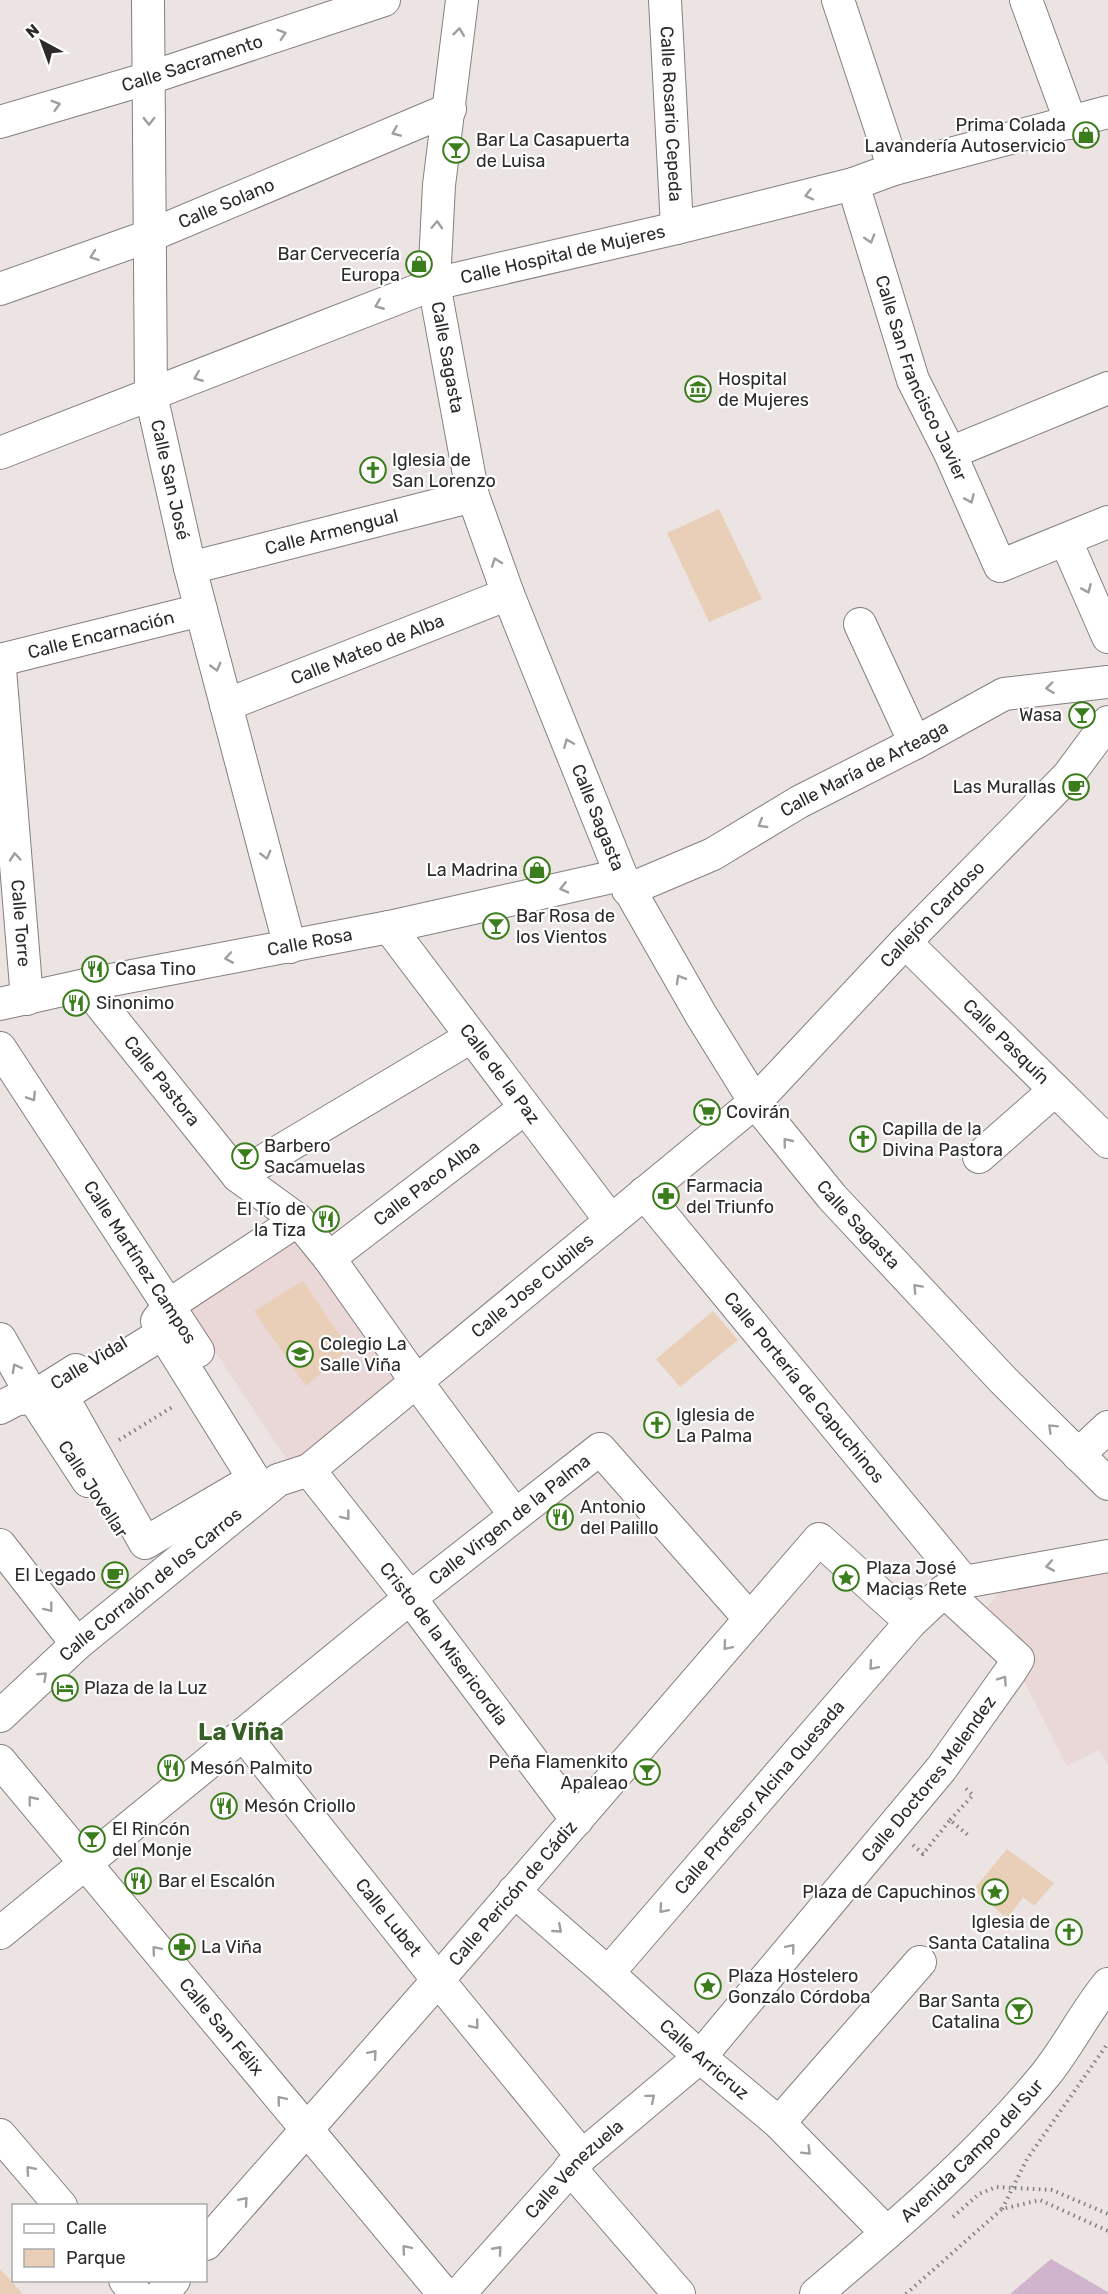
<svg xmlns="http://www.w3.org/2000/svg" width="1108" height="2294" viewBox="0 0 1108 2294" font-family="Rubik,sans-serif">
  <rect width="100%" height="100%" fill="#ece4e3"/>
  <g fill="#ead8d9">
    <polygon points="293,1236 398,1376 291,1466 186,1308"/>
    <polygon points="1108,1563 1108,1765 1099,1750 1067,1766 1017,1668 1034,1656 983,1613 1011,1576"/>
  </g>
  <g fill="#e9cfb7">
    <polygon points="719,509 762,599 709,622 667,533"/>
    <polygon points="303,1281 349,1349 306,1386 254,1311"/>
    <polygon points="713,1311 738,1340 680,1387 656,1359"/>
    <polygon points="1007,1849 1054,1883 1034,1906 1023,1897 1007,1919 974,1889"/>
    <polygon points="0,2269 22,2293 22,2294 0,2294"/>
  </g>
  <polygon fill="#d0b3cd" points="1051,2258 1108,2292 1108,2294 1010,2294"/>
  <polygon fill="#ece4e3" points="1051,2255 1108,2289 1108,2292 1051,2259 1010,2294 1007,2294"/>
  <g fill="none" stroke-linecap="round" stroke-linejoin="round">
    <g stroke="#867e7e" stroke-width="34">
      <g id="minor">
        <path id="s1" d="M148,0L151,395L190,568L290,947"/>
        <path id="s2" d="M462,0L439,185L434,284L473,496L508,594L621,875L701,1015L755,1102L832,1197L1003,1380L1108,1484"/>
        <path id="s3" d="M665,0L677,228"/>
        <polyline points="838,0 894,169"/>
        <polyline points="1026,0 1071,123"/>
        <path id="s4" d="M0,122L149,78L384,0"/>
        <path id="s5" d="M853,184L913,380L950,453L1000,566L1108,522"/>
        <path id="s6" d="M0,289L149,236L450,109"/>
        <path id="s7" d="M0,453L434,284L677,228L853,184L894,169L1108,112"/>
        <polyline points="950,453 1108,388"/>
        <polyline points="1066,541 1108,637"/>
        <path id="s8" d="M190,568L473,496"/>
        <polyline points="860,624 915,743"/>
        <path id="s9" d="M0,660L201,610"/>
        <path id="s10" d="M0,669L27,999"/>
        <path id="s11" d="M226,705L508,594"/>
        <path id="s12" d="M628,890L713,854L799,802L915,743L1004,694L1108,682"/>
        <path id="s13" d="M389,927L611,1221"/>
        <path id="s14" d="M905,942L1108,1142"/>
        <path id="s15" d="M85,985L238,1176L298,1220L329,1258L416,1381L515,1515"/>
        <path id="s16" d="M0,1004L85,985L389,927L621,875"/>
        <path id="s17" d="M0,1048L198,1351"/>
        <polyline points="979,1157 1055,1090"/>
        <polyline points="238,1176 471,1037"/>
        <path id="s18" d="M644,1193L964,1582"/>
        <path id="s19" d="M329,1258L525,1108"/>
        <polyline points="157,1321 169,1305 298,1220"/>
        <polygon points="163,1333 254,1479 145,1543 62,1396"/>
        <polyline points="0,1339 33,1397 88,1481"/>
        <polyline points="0,1408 15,1400 33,1397 76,1370"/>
        <polyline points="1078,1455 1108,1427"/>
        <path id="s20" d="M309,1470L410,1598L577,1820"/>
        <polyline points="0,1545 77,1644"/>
        <path id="s21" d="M0,1716L77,1644L278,1480L309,1470L755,1102L905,942L1068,776L1108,722"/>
        <path id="s22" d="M243,1734L438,1980L582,2156"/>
        <path id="s23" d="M0,1761L444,2294"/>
        <path id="s24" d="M514,1891L608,1973L700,2057L779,2123L887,2233"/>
        <path id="s25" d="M0,1933L410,1598L600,1449L750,1619"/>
        <path id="s26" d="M608,1973L911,1622L944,1591L964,1582L1108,1556"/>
        <polyline points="779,2123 920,1962"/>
        <polyline points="0,2135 61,2206"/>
        <polyline points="570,2168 679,2294"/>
        <path id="s27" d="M206,2244L438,1980L819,1539L911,1622"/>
        <polyline points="125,2280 136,2294"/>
        <polyline points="162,2294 174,2280"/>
        <path id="s28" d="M459,2294L582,2156L700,2057L941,1769L1010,1672L1018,1659L944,1591"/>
        <path id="s29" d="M816,2294C896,2226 979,2156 1046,2074C1069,2045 1085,2012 1108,1984"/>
      </g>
    </g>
    <g stroke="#837e7d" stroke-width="4" stroke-dasharray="1.5 4.5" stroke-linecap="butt">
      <polyline points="119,1440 174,1406"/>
      <polyline points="950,1820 973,1795 963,1786"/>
      <polyline points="913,1845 923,1854 950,1820 969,1836"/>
      <polyline points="1002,2209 1027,2159 1108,2043"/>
      <polyline points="953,2217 979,2194 996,2187 1052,2190 1108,2214"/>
      <polyline points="906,2294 1002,2209 1040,2200 1108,2231"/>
    </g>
    <use href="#minor" stroke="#fff" stroke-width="32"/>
  </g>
  <defs><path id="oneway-chevron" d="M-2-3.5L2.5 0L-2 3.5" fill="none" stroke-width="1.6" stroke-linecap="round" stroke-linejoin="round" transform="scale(1.5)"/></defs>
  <g stroke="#a09f9f">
    <use href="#oneway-chevron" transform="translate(459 32) rotate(-83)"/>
    <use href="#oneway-chevron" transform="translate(282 34) rotate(-18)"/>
    <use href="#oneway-chevron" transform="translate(56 105) rotate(-16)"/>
    <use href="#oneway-chevron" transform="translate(149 121) rotate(90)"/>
    <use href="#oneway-chevron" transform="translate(396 132) rotate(157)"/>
    <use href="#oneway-chevron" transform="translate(809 195) rotate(166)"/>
    <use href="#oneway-chevron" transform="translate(437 225) rotate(-87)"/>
    <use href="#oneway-chevron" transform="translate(870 239) rotate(73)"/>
    <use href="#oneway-chevron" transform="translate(94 256) rotate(160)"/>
    <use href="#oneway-chevron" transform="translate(379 305) rotate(158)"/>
    <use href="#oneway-chevron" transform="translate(198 377) rotate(158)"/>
    <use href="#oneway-chevron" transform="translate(970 499) rotate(66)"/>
    <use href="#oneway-chevron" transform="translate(496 562) rotate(-110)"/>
    <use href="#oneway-chevron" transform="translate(1087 589) rotate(66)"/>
    <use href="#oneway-chevron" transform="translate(216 667) rotate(75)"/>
    <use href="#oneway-chevron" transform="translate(1050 688) rotate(173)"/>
    <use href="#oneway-chevron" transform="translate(568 743) rotate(-112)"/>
    <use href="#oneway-chevron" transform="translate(762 824) rotate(149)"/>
    <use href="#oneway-chevron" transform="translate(266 855) rotate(75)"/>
    <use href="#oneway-chevron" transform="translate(15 857) rotate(-95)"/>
    <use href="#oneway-chevron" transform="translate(564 888) rotate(167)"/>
    <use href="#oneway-chevron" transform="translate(229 958) rotate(170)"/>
    <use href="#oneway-chevron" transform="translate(680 979) rotate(-120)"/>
    <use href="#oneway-chevron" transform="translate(32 1097) rotate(57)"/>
    <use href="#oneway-chevron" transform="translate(787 1142) rotate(-129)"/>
    <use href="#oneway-chevron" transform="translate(917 1288) rotate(-133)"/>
    <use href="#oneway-chevron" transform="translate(16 1368) rotate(-119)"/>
    <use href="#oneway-chevron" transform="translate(1052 1428) rotate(-135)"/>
    <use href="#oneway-chevron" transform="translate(346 1516) rotate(52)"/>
    <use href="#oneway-chevron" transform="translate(1050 1566) rotate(170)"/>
    <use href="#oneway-chevron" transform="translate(49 1608) rotate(52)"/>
    <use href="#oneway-chevron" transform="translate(727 1646) rotate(131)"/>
    <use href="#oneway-chevron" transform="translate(873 1666) rotate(131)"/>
    <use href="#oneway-chevron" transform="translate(43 1676) rotate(-43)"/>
    <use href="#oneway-chevron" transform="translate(1003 1680) rotate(-55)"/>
    <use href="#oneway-chevron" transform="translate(32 1800) rotate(-129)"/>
    <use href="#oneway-chevron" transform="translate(663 1909) rotate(131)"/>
    <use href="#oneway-chevron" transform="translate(558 1929) rotate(41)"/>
    <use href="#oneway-chevron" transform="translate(791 1948) rotate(-50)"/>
    <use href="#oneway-chevron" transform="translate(156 1950) rotate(-130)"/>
    <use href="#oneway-chevron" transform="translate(475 2025) rotate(51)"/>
    <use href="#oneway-chevron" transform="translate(373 2054) rotate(-49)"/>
    <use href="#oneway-chevron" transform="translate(651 2098) rotate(-40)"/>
    <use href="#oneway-chevron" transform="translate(281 2100) rotate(-130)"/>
    <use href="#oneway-chevron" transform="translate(807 2151) rotate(45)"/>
    <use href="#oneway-chevron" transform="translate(30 2170) rotate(-131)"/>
    <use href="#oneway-chevron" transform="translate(244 2201) rotate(-49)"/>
    <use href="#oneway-chevron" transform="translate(406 2249) rotate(-130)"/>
    <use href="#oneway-chevron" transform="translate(498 2250) rotate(-48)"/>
  </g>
  <defs>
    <g id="shop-ring" transform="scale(1.35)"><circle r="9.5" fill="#fff" stroke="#3b7c1c" stroke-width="1.5"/><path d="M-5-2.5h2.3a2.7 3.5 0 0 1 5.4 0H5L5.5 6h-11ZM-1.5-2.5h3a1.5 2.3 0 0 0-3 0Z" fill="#3b7c1c"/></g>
    <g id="bar-ring" transform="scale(1.35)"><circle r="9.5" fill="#fff" stroke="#3b7c1c" stroke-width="1.5"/><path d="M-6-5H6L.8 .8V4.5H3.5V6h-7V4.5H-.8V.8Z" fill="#3b7c1c"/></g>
    <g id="museum-ring" transform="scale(1.35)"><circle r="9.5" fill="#fff" stroke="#3b7c1c" stroke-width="1.5"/><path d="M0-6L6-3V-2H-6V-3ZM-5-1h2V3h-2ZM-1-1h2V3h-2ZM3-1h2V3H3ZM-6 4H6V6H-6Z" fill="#3b7c1c"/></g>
    <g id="church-ring" transform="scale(1.35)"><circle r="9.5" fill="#fff" stroke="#3b7c1c" stroke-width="1.5"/><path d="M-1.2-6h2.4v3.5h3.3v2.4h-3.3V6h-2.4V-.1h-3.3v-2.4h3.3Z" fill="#3b7c1c"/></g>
    <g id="cafe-ring" transform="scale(1.35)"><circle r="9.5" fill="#fff" stroke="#3b7c1c" stroke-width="1.5"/><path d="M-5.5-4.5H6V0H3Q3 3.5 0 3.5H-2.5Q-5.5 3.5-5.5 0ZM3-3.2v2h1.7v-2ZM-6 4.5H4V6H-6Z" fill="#3b7c1c"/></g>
    <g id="restaurant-ring" transform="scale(1.35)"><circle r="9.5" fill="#fff" stroke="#3b7c1c" stroke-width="1.5"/><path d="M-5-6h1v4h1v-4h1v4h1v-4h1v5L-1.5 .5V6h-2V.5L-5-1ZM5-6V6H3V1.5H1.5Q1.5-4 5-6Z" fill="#3b7c1c"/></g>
    <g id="supermarket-ring" transform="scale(1.35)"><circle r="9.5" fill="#fff" stroke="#3b7c1c" stroke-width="1.5"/><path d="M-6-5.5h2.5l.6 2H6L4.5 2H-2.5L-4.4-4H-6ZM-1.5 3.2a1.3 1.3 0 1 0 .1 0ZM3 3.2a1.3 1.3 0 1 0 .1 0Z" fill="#3b7c1c"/></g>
    <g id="pharmacy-ring" transform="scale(1.35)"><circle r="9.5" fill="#fff" stroke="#3b7c1c" stroke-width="1.5"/><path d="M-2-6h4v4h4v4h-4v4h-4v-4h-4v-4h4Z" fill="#3b7c1c"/></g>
    <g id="school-ring" transform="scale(1.35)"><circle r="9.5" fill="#fff" stroke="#3b7c1c" stroke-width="1.5"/><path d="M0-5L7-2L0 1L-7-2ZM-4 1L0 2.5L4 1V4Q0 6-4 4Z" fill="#3b7c1c"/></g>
    <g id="sight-ring" transform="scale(1.35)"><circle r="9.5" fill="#fff" stroke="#3b7c1c" stroke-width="1.5"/><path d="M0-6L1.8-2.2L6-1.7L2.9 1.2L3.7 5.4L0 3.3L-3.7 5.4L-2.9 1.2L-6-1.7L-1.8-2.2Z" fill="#3b7c1c"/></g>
    <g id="hotel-ring" transform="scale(1.35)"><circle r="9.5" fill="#fff" stroke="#3b7c1c" stroke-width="1.5"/><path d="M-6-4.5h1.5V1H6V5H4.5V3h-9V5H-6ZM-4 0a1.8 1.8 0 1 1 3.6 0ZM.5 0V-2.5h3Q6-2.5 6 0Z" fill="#3b7c1c"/></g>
  </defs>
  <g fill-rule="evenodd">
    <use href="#shop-ring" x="1086" y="135"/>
    <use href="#bar-ring" x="456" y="150"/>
    <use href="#shop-ring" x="419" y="264"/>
    <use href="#museum-ring" x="698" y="389"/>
    <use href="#church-ring" x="373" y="470"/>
    <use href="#bar-ring" x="1082" y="715"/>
    <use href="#cafe-ring" x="1076" y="787"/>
    <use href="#shop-ring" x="537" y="870"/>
    <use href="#bar-ring" x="496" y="926"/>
    <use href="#restaurant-ring" x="95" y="969"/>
    <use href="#restaurant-ring" x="76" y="1003"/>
    <use href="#supermarket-ring" x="707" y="1112"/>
    <use href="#church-ring" x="863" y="1139"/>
    <use href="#bar-ring" x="245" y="1156"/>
    <use href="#pharmacy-ring" x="666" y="1196"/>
    <use href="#restaurant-ring" x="326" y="1219"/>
    <use href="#school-ring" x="300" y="1354"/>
    <use href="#church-ring" x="657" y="1425"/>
    <use href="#restaurant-ring" x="560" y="1517"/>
    <use href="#cafe-ring" x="115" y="1575"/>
    <use href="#sight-ring" x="846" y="1578"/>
    <use href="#hotel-ring" x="65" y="1688"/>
    <use href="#restaurant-ring" x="171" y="1768"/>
    <use href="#bar-ring" x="647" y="1772"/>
    <use href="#restaurant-ring" x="224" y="1806"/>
    <use href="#bar-ring" x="92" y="1839"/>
    <use href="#restaurant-ring" x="138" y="1881"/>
    <use href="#sight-ring" x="995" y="1892"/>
    <use href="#church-ring" x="1069" y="1932"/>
    <use href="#pharmacy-ring" x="182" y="1947"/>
    <use href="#sight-ring" x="708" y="1986"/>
    <use href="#bar-ring" x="1019" y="2011"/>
  </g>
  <g text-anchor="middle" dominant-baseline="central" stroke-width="4.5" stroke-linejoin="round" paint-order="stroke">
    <g font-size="18" fill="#2d2a2a" stroke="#fff">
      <text stroke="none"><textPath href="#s4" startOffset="201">Calle Sacramento</textPath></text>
      <text stroke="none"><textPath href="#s3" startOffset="114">Calle Rosario Cepeda</textPath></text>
      <text stroke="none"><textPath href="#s6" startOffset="242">Calle Solano</textPath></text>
      <text stroke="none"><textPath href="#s7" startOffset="598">Calle Hospital de Mujeres</textPath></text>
      <text stroke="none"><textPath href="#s2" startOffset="360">Calle Sagasta</textPath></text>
      <text stroke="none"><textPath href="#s5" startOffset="206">Calle San Francisco Javier</textPath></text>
      <text stroke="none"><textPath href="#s1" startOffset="482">Calle San José</textPath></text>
      <text stroke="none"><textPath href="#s8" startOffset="146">Calle Armengual</textPath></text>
      <text stroke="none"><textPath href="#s9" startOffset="104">Calle Encarnación</textPath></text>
      <text stroke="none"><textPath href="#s11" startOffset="152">Calle Mateo de Alba</textPath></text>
      <text stroke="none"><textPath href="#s12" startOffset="266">Calle María de Arteaga</textPath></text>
      <text stroke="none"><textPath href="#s2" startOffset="846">Calle Sagasta</textPath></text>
      <text stroke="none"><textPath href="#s21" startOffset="1234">Callejón Cardoso</textPath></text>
      <text stroke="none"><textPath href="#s10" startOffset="255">Calle Torre</textPath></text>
      <text stroke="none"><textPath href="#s16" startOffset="316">Calle Rosa</textPath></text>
      <text stroke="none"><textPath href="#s14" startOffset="142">Calle Pasquín</textPath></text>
      <text stroke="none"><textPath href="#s13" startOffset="184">Calle de la Paz</textPath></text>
      <text stroke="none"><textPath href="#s15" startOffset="123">Calle Pastora</textPath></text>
      <text stroke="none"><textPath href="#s19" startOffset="123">Calle Paco Alba</textPath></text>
      <text stroke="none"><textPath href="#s2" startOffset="1332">Calle Sagasta</textPath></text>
      <text stroke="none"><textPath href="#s17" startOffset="256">Calle Martínez Campos</textPath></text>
      <text stroke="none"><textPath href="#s21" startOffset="687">Calle Jose Cubiles</textPath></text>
      <text transform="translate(89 1363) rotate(-31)">Calle Vidal</text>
      <text stroke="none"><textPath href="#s18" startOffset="252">Calle Portería de Capuchinos</textPath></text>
      <text transform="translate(93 1489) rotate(57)">Calle Jovellar</text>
      <text stroke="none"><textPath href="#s25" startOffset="656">Calle Virgen de la Palma</textPath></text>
      <text stroke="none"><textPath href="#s21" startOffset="200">Calle Corralón de los Carros</textPath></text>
      <text stroke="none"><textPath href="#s20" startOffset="220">Cristo de la Misericordia</textPath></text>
      <text stroke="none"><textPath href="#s28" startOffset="699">Calle Doctores Melendez</textPath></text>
      <text stroke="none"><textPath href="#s26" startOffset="232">Calle Profesor Alcina Quesada</textPath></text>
      <text stroke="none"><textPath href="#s27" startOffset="466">Calle Pericón de Cádiz</textPath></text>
      <text stroke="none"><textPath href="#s22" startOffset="234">Calle Lubet</textPath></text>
      <text stroke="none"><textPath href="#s23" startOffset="346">Calle San Félix</textPath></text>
      <text stroke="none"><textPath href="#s24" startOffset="254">Calle Arricruz</textPath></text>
      <text stroke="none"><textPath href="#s29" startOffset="212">Avenida Campo del Sur</textPath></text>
      <text stroke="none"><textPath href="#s28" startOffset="170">Calle Venezuela</textPath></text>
    </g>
    <g font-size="18" fill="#2d2a2a" stroke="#fff" text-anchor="start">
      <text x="1066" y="125" text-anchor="end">Prima Colada<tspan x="1066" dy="21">Lavandería Autoservicio</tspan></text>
      <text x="476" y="140">Bar La Casapuerta<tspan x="476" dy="21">de Luisa</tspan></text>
      <text x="400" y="254" text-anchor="end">Bar Cervecería<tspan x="400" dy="21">Europa</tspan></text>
      <text x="718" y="379">Hospital<tspan x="718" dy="21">de Mujeres</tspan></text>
      <text x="392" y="460">Iglesia de<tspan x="392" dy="21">San Lorenzo</tspan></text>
      <text x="1062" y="715" text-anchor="end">Wasa</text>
      <text x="1056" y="787" text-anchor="end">Las Murallas</text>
      <text x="518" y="870" text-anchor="end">La Madrina</text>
      <text x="516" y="916">Bar Rosa de<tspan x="516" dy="21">los Vientos</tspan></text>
      <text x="115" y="969">Casa Tino</text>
      <text x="96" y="1003">Sinonimo</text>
      <text x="726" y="1112">Covirán</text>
      <text x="882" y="1129">Capilla de la<tspan x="882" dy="21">Divina Pastora</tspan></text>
      <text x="264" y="1146">Barbero<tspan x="264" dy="21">Sacamuelas</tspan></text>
      <text x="686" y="1186">Farmacia<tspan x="686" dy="21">del Triunfo</tspan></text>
      <text x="306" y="1209" text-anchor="end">El Tío de<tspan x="306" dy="21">la Tiza</tspan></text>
      <text x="320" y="1344">Colegio La<tspan x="320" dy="21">Salle Viña</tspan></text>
      <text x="676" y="1415">Iglesia de<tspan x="676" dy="21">La Palma</tspan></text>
      <text x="580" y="1507">Antonio<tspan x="580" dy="21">del Palillo</tspan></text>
      <text x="866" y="1568">Plaza José<tspan x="866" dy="21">Macias Rete</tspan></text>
      <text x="96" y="1575" text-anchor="end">El Legado</text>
      <text x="84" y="1688">Plaza de la Luz</text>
      <text x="628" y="1762" text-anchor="end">Peña Flamenkito<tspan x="628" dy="21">Apaleao</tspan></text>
      <text x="190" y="1768">Mesón Palmito</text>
      <text x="244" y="1806">Mesón Criollo</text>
      <text x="112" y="1829">El Rincón<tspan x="112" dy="21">del Monje</tspan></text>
      <text x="158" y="1881">Bar el Escalón</text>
      <text x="976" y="1892" text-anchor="end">Plaza de Capuchinos</text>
      <text x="1050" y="1922" text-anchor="end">Iglesia de<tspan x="1050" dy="21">Santa Catalina</tspan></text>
      <text x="201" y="1947">La Viña</text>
      <text x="728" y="1976">Plaza Hostelero<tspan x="728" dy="21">Gonzalo Córdoba</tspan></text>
      <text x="1000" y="2001" text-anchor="end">Bar Santa<tspan x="1000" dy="21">Catalina</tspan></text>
    </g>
    <g font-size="24" font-weight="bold" fill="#355f24" stroke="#fff">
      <text x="241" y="1732">La Viña</text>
    </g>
  </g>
  <rect x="12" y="2204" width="195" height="78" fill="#ffffff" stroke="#abaaaa" stroke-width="1.5"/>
  <rect x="24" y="2224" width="30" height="9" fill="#ffffff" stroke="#abaaaa" stroke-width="1.5"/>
  <text x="66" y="2234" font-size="18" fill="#2d2a2a">Calle</text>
  <rect x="24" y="2249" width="30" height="18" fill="#e9cfb7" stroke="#abaaaa" stroke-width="1.5"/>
  <text x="66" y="2264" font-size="18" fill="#2d2a2a">Parque</text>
  <g transform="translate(42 42) rotate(319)" stroke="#ffffff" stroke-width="4.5" paint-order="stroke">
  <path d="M0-4.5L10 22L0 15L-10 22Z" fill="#2d2a2a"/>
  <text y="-9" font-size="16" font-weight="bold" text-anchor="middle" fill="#2d2a2a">N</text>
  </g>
</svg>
